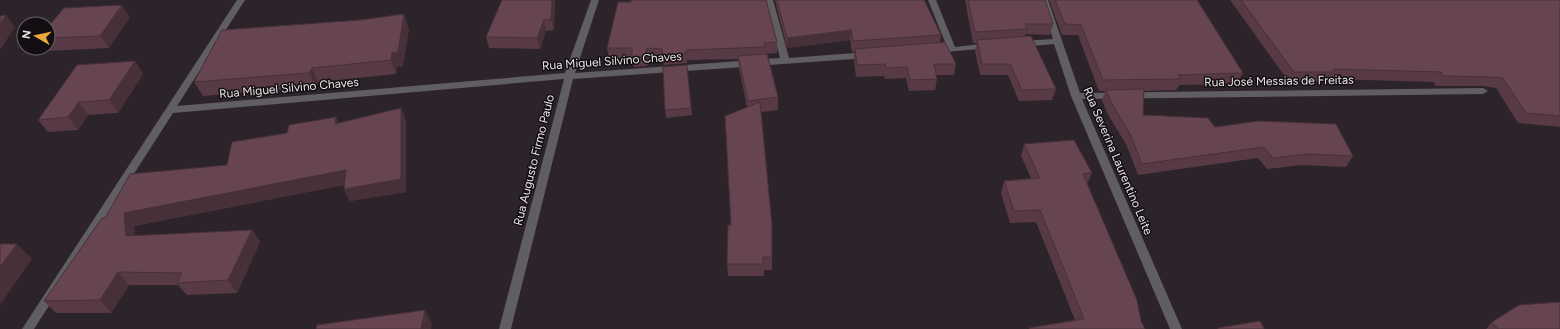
<svg xmlns="http://www.w3.org/2000/svg" width="1560" height="329" viewBox="0 0 1560 329" font-family="Figtree,sans-serif">
  <rect width="100%" height="100%" fill="#2c242a"/>
  <g fill="none" stroke-linecap="round" stroke-linejoin="round">
    <g fill="#605e62" fill-rule="evenodd">
      <polygon points="237,0 245,0 177,106 565,73 591,0 599,0 575,73 780,58 765,0 773,0 789,58 868,52 872,55 868,58 573,79 511,329 499,329 564,79 173,113 34,329 22,329"/>
      <polygon points="928,0 936,0 955,47 989,43 993,46 992,48 933,53 932,51 933,49 947,47"/>
      <polygon points="1040,0 1048,0 1080,93 1483,88 1488,91 1483,94 1082,99 1182,329 1170,329 1071,96 1054,44 1021,47 1017,44 1021,41 1053,39"/>
    </g>
  </g>
  <g fill="#583a45">
    <polygon points="555,0 554,30 546,31 540,49 489,48 486,37"/>
    <polygon points="775,0 924,0 941,35 940,43 956,64 954,75 936,75 937,79 935,90 909,91 906,78 885,79 884,76 856,77 854,60 854,51 852,52 850,40 787,48"/>
    <polygon points="965,0 1045,0 1053,24 1050,35 1026,34 1025,37 1056,89 1052,100 1019,101 1008,75 980,75 975,51 977,43 973,43"/>
    <polygon points="1049,0 1197,0 1243,73 1237,84 1179,85 1176,90 1144,91 1143,115 1215,127 1353,156 1346,167 1301,165 1267,169 1258,158 1138,175 1126,144 1107,113 1102,100 1105,91 1099,91 1078,35 1062,35"/>
    <polygon points="1230,0 1560,0 1560,127 1518,123 1496,88 1483,86 1436,86 1434,82 1332,79 1330,82 1289,82"/>
    <polygon points="631,2 777,42 777,53 765,54 778,97 778,110 761,112 772,225 772,270 764,270 764,276 728,276 727,264 731,225 747,107 739,68 738,59 687,60 687,63 664,65 663,59 648,59 647,66 634,67 632,59 609,58 607,48"/>
    <polygon points="130,17 109,48 47,51 44,48 48,48 48,27"/>
    <polygon points="409,29 403,66 397,67 396,74 318,82 316,87 203,96 194,82"/>
    <polygon points="135,61 143,74 118,113 88,115 78,130 48,132 38,120"/>
    <polygon points="687,65 692,115 666,118 665,110"/>
    <polygon points="401,108 406,121 406,192 350,201 344,189 344,185 134,226 135,236 252,230 260,242 237,293 187,295 178,285 129,285 111,313 56,313 44,301 105,218 227,165 287,133 338,123"/>
    <polygon points="1024,144 1092,173 1087,184 1141,321 1145,329 1029,329 1029,328 1075,320 1036,222 1010,223 1001,193 1004,181 1031,178 1021,156"/>
    <polygon points="1492,322 1560,329 1486,329"/>
  </g>
  <g fill="#473038">
    <polygon points="552,0 555,0 554,30 551,19"/>
    <polygon points="122,5 130,17 109,48 100,36"/>
    <polygon points="404,14 409,29 403,66 397,67 396,74 391,60 392,53"/>
    <polygon points="6,15 15,27 0,50 0,24"/>
    <polygon points="544,20 546,31 540,49 537,38"/>
    <polygon points="851,30 850,40 787,48 787,38"/>
    <polygon points="647,48 648,59 647,66 646,56"/>
    <polygon points="135,61 143,74 118,113 109,100"/>
    <polygon points="312,68 318,82 316,87 309,73"/>
    <polygon points="79,102 88,115 78,130 68,117"/>
    <polygon points="401,108 406,121 406,192 350,201 344,189"/>
    <polygon points="336,117 342,130 335,124"/>
    <polygon points="346,170 353,183 134,226 137,249 126,236 124,213"/>
    <polygon points="252,230 260,242 237,293 228,280"/>
    <polygon points="17,244 32,259 0,305 0,267"/>
    <polygon points="118,272 129,285 111,313 100,300"/>
    <polygon points="425,310 432,324 431,329 421,329"/>
  </g>
  <g fill="#664450" stroke="#473038">
    <polygon points="502,0 552,0 551,19 544,20 537,38 486,37"/>
    <polygon points="631,0 766,0 777,42 764,43 765,47 686,50 686,53 663,55 662,49 647,48 646,56 632,57 632,48 607,48 618,2 631,2"/>
    <polygon points="777,0 924,0 941,35 853,41 851,30 787,38"/>
    <polygon points="968,0 1045,0 1053,24 1025,24 1027,29 975,32"/>
    <polygon points="1055,0 1197,0 1243,73 1178,75 1181,79 1103,80 1081,25 1065,24"/>
    <polygon points="1241,0 1560,0 1560,116 1526,113 1503,78 1490,77 1443,76 1441,72 1333,69 1335,72 1294,72"/>
    <polygon points="122,5 100,36 48,38 48,27 64,8"/>
    <polygon points="404,14 398,52 392,53 391,60 312,68 309,73 194,82 222,30 360,20"/>
    <polygon points="6,15 0,24 0,16"/>
    <polygon points="1031,36 1056,89 1022,90 1010,64 982,64 977,40"/>
    <polygon points="945,42 956,64 934,64 937,79 910,80 907,67 886,68 885,64 857,65 855,49"/>
    <polygon points="767,54 778,97 748,101 738,56"/>
    <polygon points="135,61 109,100 79,102 68,117 38,120 77,65"/>
    <polygon points="687,65 691,108 665,110 663,67"/>
    <polygon points="1144,89 1143,115 1208,118 1215,127 1259,121 1336,124 1353,156 1308,154 1273,158 1264,147 1142,164 1130,134 1111,102 1106,90"/>
    <polygon points="760,102 772,225 772,257 763,257 763,264 727,264 728,225 731,225 725,116"/>
    <polygon points="401,108 401,179 344,189 346,170 124,213 126,236 252,230 228,280 177,283 182,273 118,272 100,300 44,301 102,218 105,218 130,174 227,165 232,142 287,133 289,125 336,117 335,124"/>
    <polygon points="1074,140 1092,173 1083,174 1137,300 1141,321 1145,329 1030,329 1029,328 1084,319 1040,210 1014,211 1004,181 1040,178 1024,144"/>
    <polygon points="0,244 17,244 0,267"/>
    <polygon points="1560,302 1560,329 1498,329 1492,322 1519,305"/>
    <polygon points="425,310 421,329 316,329 317,325"/>
    <polygon points="1260,321 1264,329 1218,329 1218,328"/>
  </g>
  <g text-anchor="middle" dominant-baseline="central" stroke-width="3" stroke-linejoin="round" paint-order="stroke">
    <g font-size="12" fill="#ebe5e9" stroke="#120e11">
      <text transform="translate(612 61) rotate(-4)">Rua Miguel Silvino Chaves</text>
      <text transform="translate(1279 81) rotate(-1)">Rua José Messias de Freitas</text>
      <text transform="translate(289 88) rotate(-5)">Rua Miguel Silvino Chaves</text>
      <text transform="translate(534 160) rotate(-76)">Rua Augusto Firmo Paulo</text>
      <text transform="translate(1118 161) rotate(67)">Rua Severina Laurentino Leite</text>
    </g>
  </g>
  <g transform="translate(36 36) rotate(279)"><circle r="19" fill="#120e11" stroke="#696467"/>
  <path d="M0-3L7 15L0 10L-7 15Z" fill="#eba939"/>
  <text y="-6" font-size="11" font-weight="bold" text-anchor="middle" fill="#ebe5e9">N</text>
  </g>
</svg>
